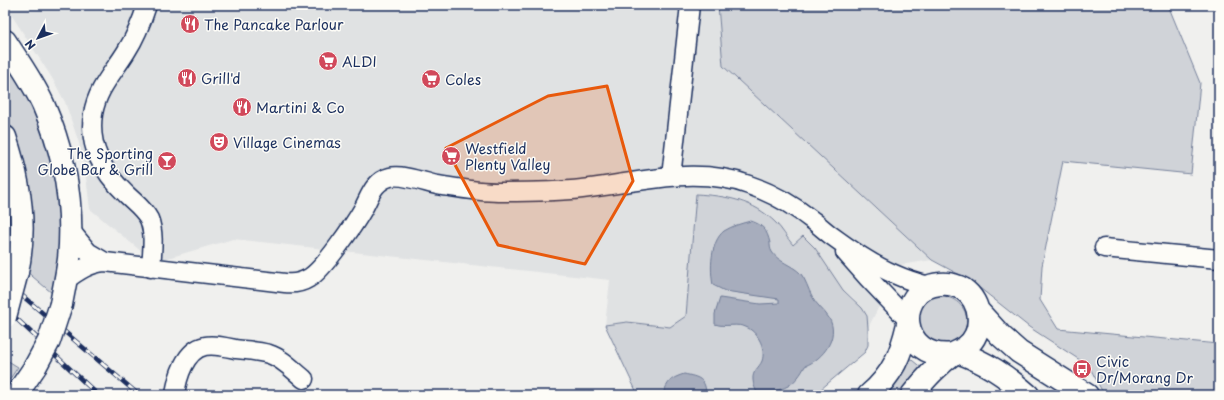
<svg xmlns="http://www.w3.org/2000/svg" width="1224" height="400" viewBox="0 0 1224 400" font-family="'Playpen Sans',sans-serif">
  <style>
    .built { fill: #e0e2e3 }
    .green { fill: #d0d3d8; stroke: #76819b }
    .water { fill: #a7adbd; stroke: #6f7b97 }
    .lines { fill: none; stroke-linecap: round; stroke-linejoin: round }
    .minor-casing { stroke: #1b2f5e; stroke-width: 21 }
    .major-casing { stroke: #1b2f5e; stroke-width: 25 }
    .minor { stroke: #fdfcf7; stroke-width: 18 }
    .major { stroke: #fdfcf7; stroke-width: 22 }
    .rail-casing { stroke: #1b2f5e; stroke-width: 4.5 }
    .rail { stroke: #fdfcf7; stroke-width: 3; stroke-dasharray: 9; stroke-linecap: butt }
    .major-bridge-casing { stroke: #1b2f5e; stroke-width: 25; stroke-linecap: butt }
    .major-bridge { stroke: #fdfcf7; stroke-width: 22 }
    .marked { fill: #e8590c; fill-opacity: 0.2; stroke: #e8590c; stroke-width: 3; stroke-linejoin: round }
    .labels { text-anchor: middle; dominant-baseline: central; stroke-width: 3; stroke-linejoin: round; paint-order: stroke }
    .poi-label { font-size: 14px; fill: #1b2f5e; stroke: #fdfcf7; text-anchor: start }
  </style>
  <rect width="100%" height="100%" fill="#f0f0ee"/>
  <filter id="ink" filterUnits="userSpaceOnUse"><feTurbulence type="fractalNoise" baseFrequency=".025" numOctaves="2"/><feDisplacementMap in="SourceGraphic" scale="8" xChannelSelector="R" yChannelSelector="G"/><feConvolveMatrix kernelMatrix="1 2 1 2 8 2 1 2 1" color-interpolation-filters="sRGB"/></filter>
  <g filter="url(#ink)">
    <!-- built -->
    <path class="built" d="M5 5H718L723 66 932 260 900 265 868 328 867 316 853 298 843 290 815 248 804 236 793 245 777 224 744 201 718 195 696 194 686 316 670 327 627 322 605 325 610 280 233 239 154 262 90 209 85 169 79 143 65 102 52 78Z"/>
    <!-- green -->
    <path class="green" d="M718 5H1168L1200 83 1191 174 1063 161 1042 266 1040 300 1058 329 1219 344V395H1109L1102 391 1089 366 1029 327 971 281 932 260 723 66Z
      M5 54 41 120 59 185 61 249 52 293 26 271 12 134 5 119Z
      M696 194C727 196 753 200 776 223 782 229 787 238 793 245L803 236 815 248 843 290 862 308 867 316 868 328V345L865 352 814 395H638L605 325 627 322 670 327 686 316Z
      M939 295C972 299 977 334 946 346L922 337C920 330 917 322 917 315 917 305 931 297 939 295Z
      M907 356 923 369 902 395H880Z
      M5 359 18 367 5 386Z"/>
    <!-- water -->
    <path class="water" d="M751 221C763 225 767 230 770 243 770 245 770 249 772 252 778 262 793 265 801 274 806 280 808 289 812 296 816 305 824 310 829 318 840 337 823 359 805 366 801 374 796 381 788 386 783 389 778 389 773 393L772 395H758C756 390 753 385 753 380 752 371 759 368 762 361 766 349 759 334 748 328 737 322 725 328 715 324V314L720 298 760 304 779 303V299L725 291 713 285C710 270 710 242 724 231 732 226 742 223 751 221Z
      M684 374C698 377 706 378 706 395H662C669 381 669 379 684 374Z"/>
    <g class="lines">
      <!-- minor casing -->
      <g class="minor-casing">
        <path id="minor" d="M147 5C142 21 135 38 126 52 113 73 97 89 93 114 88 147 103 172 126 194 134 202 144 209 149 219 155 234 152 252 151 268
          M671 177 690 5
          M70 230 88 252 105 262
          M1104 248 1219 259
          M845 252 868 278 907 319
          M66 280C78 271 90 263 105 262L285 283C294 284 301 283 309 278 323 270 354 225 363 209 370 196 374 181 390 177 402 174 424 182 437 185 457 188 478 192 498 192 526 192 555 192 582 189 637 183 695 165 749 185 772 193 793 205 812 220 819 225 825 231 832 236 851 250 873 265 894 274 905 279 917 283 929 286
          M175 395C177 378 185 350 205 346 214 344 226 347 235 349 246 350 258 351 269 354 282 358 293 370 304 379"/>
      </g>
      <!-- major casing -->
      <g class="major-casing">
        <path id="major" d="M5 41C18 61 33 82 43 104 64 152 74 206 69 259 67 274 64 289 61 304
          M5 137C20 181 27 227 17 272
          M979 312 1001 336 1019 352 1087 395
          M958 352C987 363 1005 375 1028 395
          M16 395 35 367
          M869 395C893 375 901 354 908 324
          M912 395C921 384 930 373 941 364 945 360 949 357 953 354 957 352 962 350 966 347 985 332 982 302 963 289 956 285 948 283 940 284 893 288 898 362 954 354"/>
      </g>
      <!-- minor -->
      <use href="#minor" class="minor"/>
      <!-- major -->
      <use href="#major" class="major"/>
      <!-- rail casing -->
      <g class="rail-casing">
        <path id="rail" d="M5 281 139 395
          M5 308 98 395"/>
      </g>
      <!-- rail -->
      <use href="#rail" class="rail"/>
      <!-- major-bridge casing -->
      <g class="major-bridge-casing">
        <path id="major-bridge" d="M5 317 17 272
          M35 367 49 341 61 304"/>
      </g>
      <!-- major-bridge -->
      <use href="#major-bridge" class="major-bridge"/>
    </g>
  </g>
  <!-- marked area -->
  <path class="marked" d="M607 86 633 181 585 264 498 245 446 148 548 96Z"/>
  <!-- icons -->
  <defs>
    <g id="restaurant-disc" transform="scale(1)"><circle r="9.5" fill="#d1495b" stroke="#fdfcf7"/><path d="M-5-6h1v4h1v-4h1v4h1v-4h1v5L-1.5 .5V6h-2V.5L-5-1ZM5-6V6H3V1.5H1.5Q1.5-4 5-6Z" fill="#fff"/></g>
    <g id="supermarket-disc" transform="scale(1)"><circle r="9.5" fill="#d1495b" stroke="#fdfcf7"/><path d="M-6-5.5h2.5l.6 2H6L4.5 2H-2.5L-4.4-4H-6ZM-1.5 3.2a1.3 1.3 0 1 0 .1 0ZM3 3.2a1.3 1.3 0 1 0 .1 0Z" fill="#fff"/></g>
    <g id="theatre-disc" transform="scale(1)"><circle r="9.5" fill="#d1495b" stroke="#fdfcf7"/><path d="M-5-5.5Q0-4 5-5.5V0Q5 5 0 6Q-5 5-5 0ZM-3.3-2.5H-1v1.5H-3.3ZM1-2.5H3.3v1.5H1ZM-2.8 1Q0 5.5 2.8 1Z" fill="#fff"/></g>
    <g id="bar-disc" transform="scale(1)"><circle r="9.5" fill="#d1495b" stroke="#fdfcf7"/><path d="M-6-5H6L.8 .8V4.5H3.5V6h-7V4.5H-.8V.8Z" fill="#fff"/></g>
    <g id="bus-disc" transform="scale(1)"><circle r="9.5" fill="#d1495b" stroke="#fdfcf7"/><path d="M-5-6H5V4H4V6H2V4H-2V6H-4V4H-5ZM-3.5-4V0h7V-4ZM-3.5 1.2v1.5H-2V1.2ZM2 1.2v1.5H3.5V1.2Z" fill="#fff"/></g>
  </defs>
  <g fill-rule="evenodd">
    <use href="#restaurant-disc" x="190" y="24"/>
    <use href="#supermarket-disc" x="328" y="61"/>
    <use href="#restaurant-disc" x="187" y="78"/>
    <use href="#supermarket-disc" x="431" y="79"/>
    <use href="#restaurant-disc" x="242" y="107"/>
    <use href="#theatre-disc" x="219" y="142"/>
    <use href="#supermarket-disc" x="451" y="156"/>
    <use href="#bar-disc" x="167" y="161"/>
    <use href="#bus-disc" x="1082" y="369"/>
  </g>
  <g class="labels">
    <!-- poi labels -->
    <g class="poi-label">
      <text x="204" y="24">The Pancake Parlour</text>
      <text x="342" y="61">ALDI</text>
      <text x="201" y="78">Grill'd</text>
      <text x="445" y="79">Coles</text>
      <text x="256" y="107">Martini &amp; Co</text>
      <text x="233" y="142">Village Cinemas</text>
      <text x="465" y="148">Westfield<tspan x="465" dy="16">Plenty Valley</tspan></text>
      <text x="153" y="153" text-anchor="end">The Sporting<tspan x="153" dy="16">Globe Bar &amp; Grill</tspan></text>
      <text x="1096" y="361">Civic<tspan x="1096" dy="16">Dr/Morang Dr</tspan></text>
    </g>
  </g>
  <!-- margin -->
  <rect width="1224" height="400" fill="none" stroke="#fdfcf7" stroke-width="20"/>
  <rect x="10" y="10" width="1204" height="380" fill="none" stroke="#1b2f5e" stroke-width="1.5" filter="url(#ink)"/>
  <!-- north arrow -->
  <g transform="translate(38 38) rotate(229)" stroke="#fdfcf7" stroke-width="3" paint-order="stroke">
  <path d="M0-3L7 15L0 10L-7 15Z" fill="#1b2f5e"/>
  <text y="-6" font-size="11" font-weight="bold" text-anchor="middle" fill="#1b2f5e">N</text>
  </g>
</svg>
